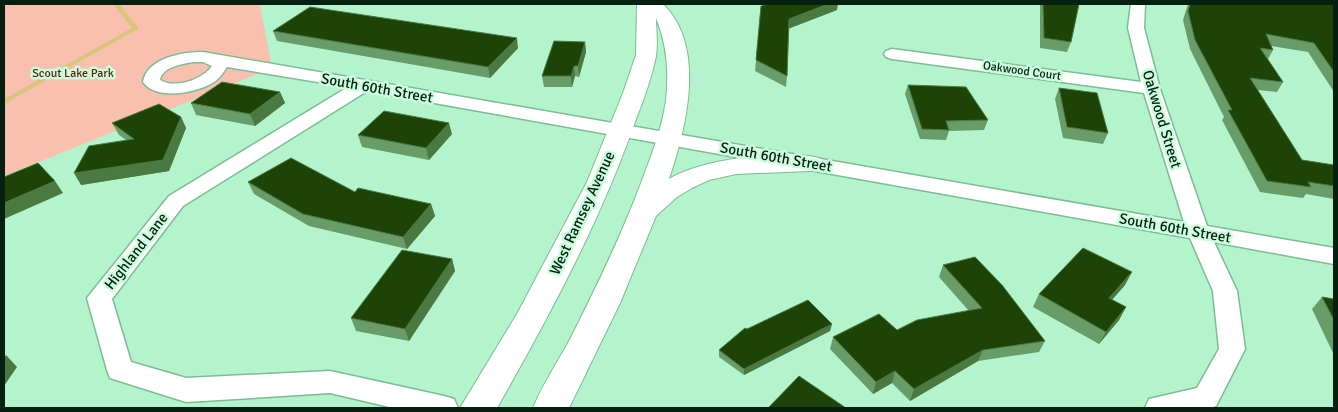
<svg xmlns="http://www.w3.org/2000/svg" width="1338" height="412" viewBox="0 0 1338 412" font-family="Signika,sans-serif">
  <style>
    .green { fill: #fac0af }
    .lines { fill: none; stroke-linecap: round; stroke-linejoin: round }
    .stream { fill: #d8c77b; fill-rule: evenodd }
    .minor-casing { stroke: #7dbc95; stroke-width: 3 }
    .tertiary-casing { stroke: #7dbc95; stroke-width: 2 }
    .minor { fill: #fff; fill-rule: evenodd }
    .tertiary { fill: #fff; fill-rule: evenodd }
    .wall { fill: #689c69 }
    .shaded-wall { fill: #4a7941 }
    .building { fill: #1d4406; stroke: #4a7941 }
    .labels { text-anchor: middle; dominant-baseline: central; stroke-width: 5; stroke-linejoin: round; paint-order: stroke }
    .far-street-label { font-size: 12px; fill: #051f11; stroke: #cbfedd }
    .far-park-label { font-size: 12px; fill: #611d08; stroke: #cbfedd }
    .street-label { font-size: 15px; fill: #051f11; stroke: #cbfedd }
  </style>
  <rect width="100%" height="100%" fill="#b3f4cc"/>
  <!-- green -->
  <path class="green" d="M4 4H260L272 68 4 176Z"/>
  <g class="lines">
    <!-- stream -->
    <path class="stream" d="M113 4H119L138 27V29L4 104V99L132 28Z"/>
    <!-- minor casing -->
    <g class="minor-casing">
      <path id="minor" d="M1131 4H1145L1144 28 1160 89 1207 226 1334 248V264L1214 242 1237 291 1245 349 1216 406 1210 408H1145L1149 399 1197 388 1219 349 1213 291 1190 238 367 91 183 206 112 299 131 362 186 378 330 371 444 396 454 399 458 408H394L330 393 186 402 110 378 107 370 87 298 169 196 348 87 227 67C223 73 220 78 214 82 197 93 156 101 143 82 147 58 182 52 203 52L1184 222 1144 93 892 59 886 57 884 54 886 51 892 49 1141 82 1128 28ZM193 62H203L212 66C202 80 175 89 160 80 162 67 182 64 193 62Z"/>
    </g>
    <!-- tertiary casing -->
    <g class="tertiary-casing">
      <path id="tertiary" d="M637 4H663C707 47 686 128 669 179 701 159 783 149 819 158L823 163 819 168 810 171 736 174 709 180 692 188 677 197 656 216 620 303 569 408H533C542 386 555 366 567 345 594 292 620 239 641 183 651 156 662 129 666 100 669 72 667 44 656 18 656 30 658 44 656 56 651 83 639 110 630 136 595 231 547 320 497 408H460L517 314 587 182 623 93 636 55Z"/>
    </g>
    <!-- minor -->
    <use href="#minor" class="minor"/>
    <!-- tertiary -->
    <use href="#tertiary" class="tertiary"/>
  </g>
  <!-- wall -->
  <path class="wall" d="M1040 4H1079L1071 42 1067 52 1040 48Z
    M1188 4H1334V92L1308 52 1271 46 1273 50 1268 59 1283 82 1277 92 1258 90 1302 160 1334 165V199L1306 194 1303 198 1260 192 1222 120 1224 117 1190 49 1183 20Z
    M761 6 837 10 789 28 787 76 786 87 755 71Z
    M273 31 518 48 490 78 277 41Z
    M585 42 586 52 579 77 575 76 572 87H544L542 76Z
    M908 85 988 120 984 130 949 131 946 140 920 139 905 94Z
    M1059 88 1108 133 1103 144 1063 138 1055 99Z
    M280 92 285 103 255 126 196 115 191 103Z
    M181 117 186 128 169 171 81 185 126 140 119 135 112 123Z
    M452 134 429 160 362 147 358 135Z
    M248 182 431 204 435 216 407 249 309 226 254 194Z
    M452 259 455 271 409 341 356 331 351 318Z
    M943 265 1045 341 1039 352 978 361 910 401 892 383 873 394 830 349 833 337 897 330 969 311 939 277Z
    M1125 285 1112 300 1126 307 1119 320 1099 344 1033 307 1039 294Z
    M1322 297 1334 299V355L1312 309Z
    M832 324 830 331 744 375 719 357V350L747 329Z"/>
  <!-- shaded-wall -->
  <path class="shaded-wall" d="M828 4H838L837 10 788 29 789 19Z
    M517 38 518 48 490 78 488 67Z
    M585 42 586 52 579 77 578 66Z
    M574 66 575 76 572 87 571 76Z
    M280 92 285 103 255 126 250 114Z
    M181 117 186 128 169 171 81 185 74 173Z
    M449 123 452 134 429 160 426 148Z
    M55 181 63 193 4 219V203Z
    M431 204 435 216 407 249 403 237Z
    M452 259 455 271 409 341 405 329Z
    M1132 272 1125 285 1102 311 1109 298Z
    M1126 307 1119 320 1099 344 1106 332Z
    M832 324 830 331 744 375V369Z
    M983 350 978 361 910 401 914 389Z
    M6 355 17 367 4 386V358Z
    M895 371 892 383 873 394 876 382Z"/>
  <!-- building -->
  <path class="building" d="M768 4H828L789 19 787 76 756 60 761 6Z
    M1043 4H1079L1071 42 1044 38Z
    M1190 4H1334V72L1314 43 1266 34 1273 50 1260 48 1283 82 1250 78 1302 160 1334 165V186L1308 182 1311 187 1267 181 1228 110H1232L1195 40 1188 11Z
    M310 7 517 38 488 67 273 31Z
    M554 41 585 42 578 66H574L571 76H542Z
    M222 82 280 92 250 114 191 103Z
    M908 85 966 87 988 120 946 121 949 130 922 129Z
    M1059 88 1097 93 1108 133 1067 127Z
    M159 104 181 117 163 160 74 173 89 146 134 139 112 123Z
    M384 111 449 123 426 148 358 135Z
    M291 158 355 192 358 188 431 204 403 237 303 214 248 182Z
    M38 163 55 181 4 203V177Z
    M1083 248 1132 272 1109 298 1126 307 1106 332 1039 294Z
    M402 250 452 259 405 329 351 318Z
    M975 257 1002 285 1045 341 983 350 914 389 895 371 876 382 833 337 879 314 897 330 917 320 982 308 943 265Z
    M1322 297 1334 299V320Z
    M808 300 832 324 744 369 719 350 745 328 747 329Z
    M799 376 846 408H771L769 407Z"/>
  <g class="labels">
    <!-- far-street labels -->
    <g class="far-street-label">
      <text transform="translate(1022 71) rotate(8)">Oakwood Court</text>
    </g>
    <!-- far-park labels -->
    <g class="far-park-label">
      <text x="73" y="73">Scout Lake Park</text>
    </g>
    <!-- street labels -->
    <g class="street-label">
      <text transform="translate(377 88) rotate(10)">South 60th Street</text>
      <text transform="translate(1162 119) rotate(73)">Oakwood Street</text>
      <text transform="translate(776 157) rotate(10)">South 60th Street</text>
      <text transform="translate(582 213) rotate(-65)">West Ramsey Avenue</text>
      <text transform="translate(1175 228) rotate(10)">South 60th Street</text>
      <text transform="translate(136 251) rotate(-52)">Highland Lane</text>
    </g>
  </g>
  <!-- border -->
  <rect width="1338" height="412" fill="none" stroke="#051f11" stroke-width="10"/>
</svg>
